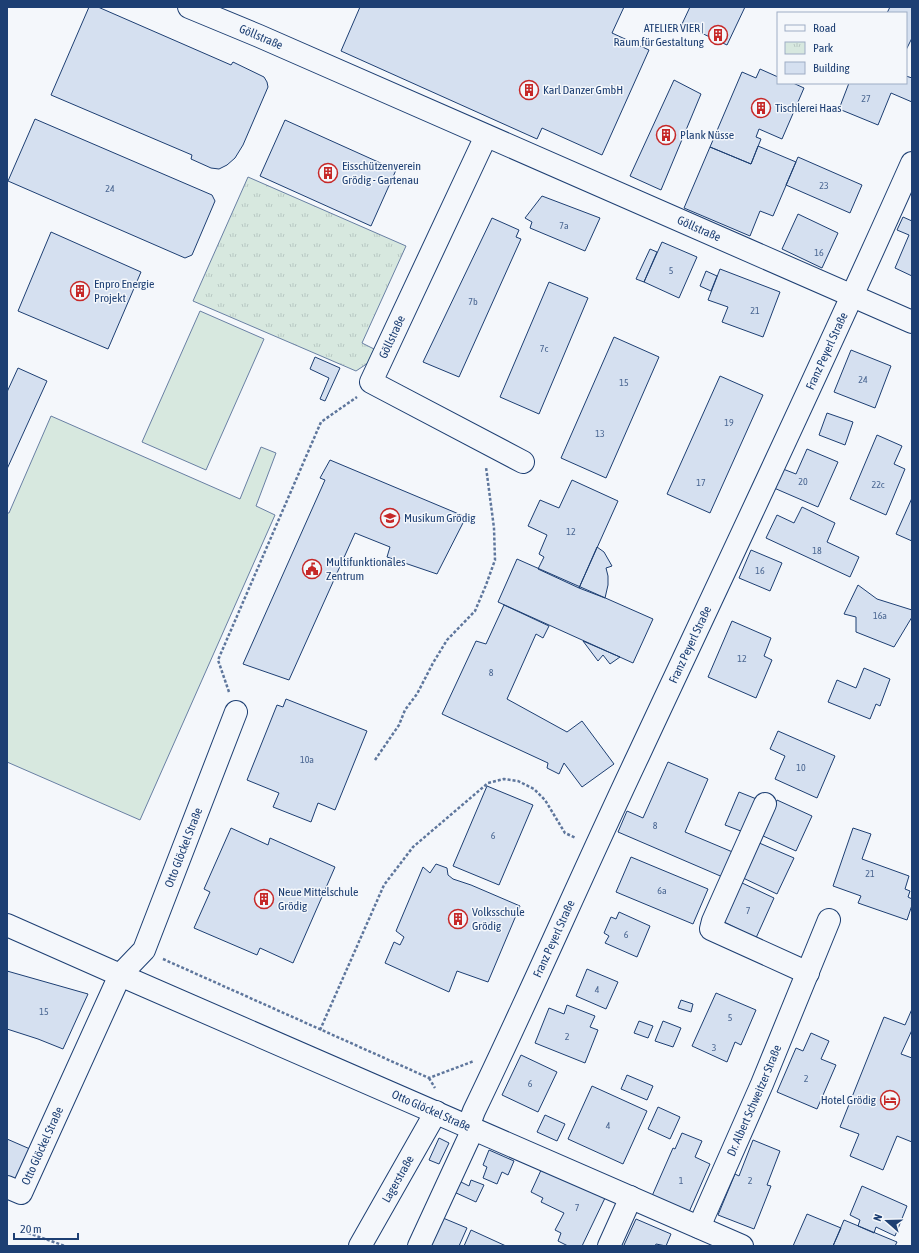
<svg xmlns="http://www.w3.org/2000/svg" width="919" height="1253" viewBox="0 0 919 1253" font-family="'Asap Condensed',sans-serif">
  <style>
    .green { fill: #d7e8df; stroke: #687fa3 }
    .park { fill: url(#park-tufts); stroke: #687fa3 }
    .building { fill: #d5e0f0; stroke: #1d3f73 }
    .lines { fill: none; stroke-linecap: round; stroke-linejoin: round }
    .minor-casing { stroke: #1d3f73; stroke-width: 24 }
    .path { stroke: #5e769c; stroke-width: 2.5; stroke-dasharray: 3 2; stroke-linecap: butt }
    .minor { stroke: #f4f7fb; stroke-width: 22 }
    .labels { text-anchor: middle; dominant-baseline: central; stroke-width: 3; stroke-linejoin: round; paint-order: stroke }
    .number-label { font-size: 10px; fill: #4b6792 }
    .poi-label { font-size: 12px; fill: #1d3f73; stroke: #f4f7fb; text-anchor: start }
    .street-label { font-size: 12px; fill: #1d3f73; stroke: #f4f7fb }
  </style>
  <defs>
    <pattern id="park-tufts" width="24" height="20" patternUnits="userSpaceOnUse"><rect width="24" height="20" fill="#d7e8df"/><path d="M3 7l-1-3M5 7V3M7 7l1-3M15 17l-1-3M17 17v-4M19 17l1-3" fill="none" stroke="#b8c8c3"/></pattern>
  </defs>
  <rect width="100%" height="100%" fill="#f4f7fb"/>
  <!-- green -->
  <path class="green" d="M200 311 264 339 206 470 142 442Z
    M51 416 240 499 261 447 276 453 256 506 275 515 140 820 7 762V513H9Z"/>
  <!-- park -->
  <path class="park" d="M248 177 406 246 362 343 378 351 374 359 356 371 193 301Z"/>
  <!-- building -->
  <path class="building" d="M89 7H98L231 65 233 62 264 77 267 82 268 87 265 94 243 145 235 158 227 165 219 169 211 168 191 159 192 155 51 95Z
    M360 7H624L612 33 649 50 602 155 542 128 537 139 341 51Z
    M690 7H745L727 45 682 24Z
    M890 7H912V38L906 50V13H887Z
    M760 69 778 77V83H793L804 88 782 139 759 129 756 137 761 139 751 164 710 147 742 72 756 78Z
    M906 76 912 78V102L891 93 878 125 839 109 849 83H906Z
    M674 80 701 94 661 190 630 176Z
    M35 119 212 195 215 201 192 255 185 258 8 181Z
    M285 120 396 170 371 226 260 176Z
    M758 146 796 162 773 216 760 211 750 236 684 208 710 147 751 164Z
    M798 157 862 185 850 213 786 185Z
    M542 196 600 218 585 251 530 228 532 222 525 218Z
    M798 214 838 233 822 268 782 249Z
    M903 217 912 221V276L895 268 909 235 897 230Z
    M492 218 519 230 516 237 521 239 459 377 423 362Z
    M51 232 141 272 108 349 18 311Z
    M662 242 697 257 679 298 644 282Z
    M650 249 657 252 644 282 636 279Z
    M720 269 780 292 763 337 722 322 728 307 708 300Z
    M706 271 717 276 711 291 700 286Z
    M549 282 588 298 539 414 500 397Z
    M614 337 659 357 606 478 561 458Z
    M851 350 891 366 875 408 834 392Z
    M315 357 340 368 325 401 320 399 329 378 310 369Z
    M18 368 47 381 7 469V392Z
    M720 376 763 395 710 513 667 494Z
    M827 413 853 422 845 445 819 435Z
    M877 435 902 446 894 464 905 469 886 515 850 499Z
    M807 449 838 462 818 507 774 488 783 469 796 474Z
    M330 460 466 517 437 574 387 557 390 547 355 533 289 680 243 664 325 480 320 478Z
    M572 480 618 501 579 588 538 569 544 557 539 554 547 535 528 526 540 500 559 508Z
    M912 498V541L896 534Z
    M802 507 835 523 827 542 859 557 850 577 766 538 777 515 794 523Z
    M597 547 604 552 612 566 606 568 608 576V585L605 598 579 588Z
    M751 550 782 563 770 591 739 578Z
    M517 559 653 619 633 663 498 602Z
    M858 585 877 599 912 610V617L894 647 856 632V617L844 614Z
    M504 605 549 626 543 638 536 634 507 699 567 732 582 721 614 764 582 787 564 763 559 774 547 768 548 763 442 714 476 641 486 644Z
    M732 621 771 638 764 656 772 660 756 698 708 677Z
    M583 641 620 657 610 664 603 655 598 661Z
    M864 668 890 679 880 706 876 704 870 719 828 702 837 680 856 688Z
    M286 699 367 731 335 810 318 803 311 822 273 807 279 793 247 780 277 705 283 707Z
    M778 731 835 756 817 798 775 779 785 756 770 749Z
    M668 762 708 779 685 832 735 853 725 878 618 832 627 811 643 818Z
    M487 786 533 805 499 885 453 866Z
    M739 792 759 800 746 833 725 825Z
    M777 800 812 816 796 851 761 835Z
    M231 828 268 845 270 838 335 867 293 963 260 948 257 955 194 928 210 892 204 889Z
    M853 828 871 834 862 859 909 876 905 889 910 891 908 897 912 899V905L907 920 858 903 861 896 833 886Z
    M757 842 794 858 777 894 741 877Z
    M631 857 708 889 693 924 616 892Z
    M436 864 447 868 448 875 453 879 471 885 520 906 488 982 457 971 449 992 385 963 394 942 400 945 404 937 396 931 423 867 430 873Z
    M740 882 774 898 756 938 722 921Z
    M619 912 650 926 637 957 605 943 609 936 604 933 611 917 616 919Z
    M587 969 618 982 606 1009 576 996Z
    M7 971 88 994 63 1049 38 1039 7 1029Z
    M716 993 756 1010 741 1045 735 1042 727 1062 692 1046Z
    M681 1000 693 1004 691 1012 678 1008Z
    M567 1005 595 1016 590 1027 598 1030 585 1063 535 1043 549 1008 564 1014Z
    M912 1009V1030L901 1054 912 1058V1142L897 1136 883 1170 850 1156 859 1134 840 1127 884 1017 905 1025Z
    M639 1021 653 1026 648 1038 634 1033Z
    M663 1021 681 1028 673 1047 655 1041Z
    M811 1033 829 1041 821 1059 836 1065 817 1109 777 1092 796 1048 803 1051Z
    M521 1055 557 1072 538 1112 502 1095Z
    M627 1075 653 1086 647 1100 621 1089Z
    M592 1086 647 1111 623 1164 568 1139Z
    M658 1107 680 1117 670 1139 648 1129Z
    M545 1115 565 1124 557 1141 537 1132Z
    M682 1133 702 1141 695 1157 710 1164 689 1212 652 1196 673 1148 675 1149Z
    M439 1138 449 1143 439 1164 429 1160Z
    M7 1139 30 1149 15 1182 7 1178Z
    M753 1140 780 1151 767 1185 771 1186 754 1229 718 1215 735 1174 739 1176Z
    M489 1150 514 1161 508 1175 502 1172 497 1184 483 1178 487 1167 483 1165Z
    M542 1168 605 1198 582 1246H568L558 1241 561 1233 555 1230 564 1213 541 1202 543 1198 531 1192Z
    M471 1180 484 1185 476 1202 454 1192 459 1181 469 1186Z
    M862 1186 907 1206 895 1236 876 1227 874 1233 858 1226 860 1220 850 1215Z
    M807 1214 841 1228 833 1246H793Z
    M443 1218 467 1228 459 1246H431Z
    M636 1219 671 1234 666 1246 656 1244 655 1246H627L624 1245Z
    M844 1220 897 1242 895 1246H833Z
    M471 1230 506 1246H464Z"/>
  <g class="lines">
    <!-- minor casing -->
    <g class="minor-casing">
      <g id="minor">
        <path id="s1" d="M189 7 259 36 912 322"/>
        <path d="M486 136 371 382 523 462"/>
        <path d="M765 804 713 921 711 929 808 973"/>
        <path id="s2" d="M7 925 120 975 742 1246"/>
        <path id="s3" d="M468 1127 474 1111C531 993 583 872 639 754 731 557 824 361 912 163"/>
        <path id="s4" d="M7 1187 21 1193 120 975 144 950 236 712"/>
        <path id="s5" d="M699 1227 762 1084 829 920"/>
        <path id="s6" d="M360 1246 436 1112"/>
        <path d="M419 1246 473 1129"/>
        <path d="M609 1246 627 1206 630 1197"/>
      </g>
    </g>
    <!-- path -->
    <path class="path" d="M229 692 218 660 321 422 357 397
      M375 760 399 725 405 710 417 694 433 663 447 640 475 611 486 585 495 560 494 528 486 467
      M163 959 429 1078 474 1061
      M320 1030 384 885 413 847 488 783 504 779 518 781 534 789 545 800 565 833 576 838
      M429 1078 435 1088
      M28 1233 65 1246"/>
    <!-- minor -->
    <use href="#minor" class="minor"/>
  </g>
  <!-- icons -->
  <defs>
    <g id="building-ring" transform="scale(1)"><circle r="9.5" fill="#f4f7fb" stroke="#c62828" stroke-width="1.5"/><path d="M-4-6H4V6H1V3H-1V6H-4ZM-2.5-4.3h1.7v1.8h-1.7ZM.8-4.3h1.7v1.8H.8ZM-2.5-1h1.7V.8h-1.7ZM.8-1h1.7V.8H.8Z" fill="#c62828"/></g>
    <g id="school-ring" transform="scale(1)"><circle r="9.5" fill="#f4f7fb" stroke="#c62828" stroke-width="1.5"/><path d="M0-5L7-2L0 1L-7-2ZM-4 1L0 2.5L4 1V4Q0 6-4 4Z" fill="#c62828"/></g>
    <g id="civic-ring" transform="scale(1)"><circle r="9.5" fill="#f4f7fb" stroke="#c62828" stroke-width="1.5"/><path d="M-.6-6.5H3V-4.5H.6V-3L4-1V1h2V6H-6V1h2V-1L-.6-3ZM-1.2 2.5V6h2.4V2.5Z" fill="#c62828"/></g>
    <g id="hotel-ring" transform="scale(1)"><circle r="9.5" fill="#f4f7fb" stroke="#c62828" stroke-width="1.5"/><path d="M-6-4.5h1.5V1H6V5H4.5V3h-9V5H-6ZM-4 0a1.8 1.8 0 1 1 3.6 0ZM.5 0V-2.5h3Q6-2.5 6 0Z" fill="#c62828"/></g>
  </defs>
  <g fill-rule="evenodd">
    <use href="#building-ring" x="718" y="35"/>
    <use href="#building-ring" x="529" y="90"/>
    <use href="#building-ring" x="761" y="108"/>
    <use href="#building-ring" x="666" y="135"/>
    <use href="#building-ring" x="328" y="173"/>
    <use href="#building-ring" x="80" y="291"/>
    <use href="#school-ring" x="390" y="518"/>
    <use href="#civic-ring" x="312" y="569"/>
    <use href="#building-ring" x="264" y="899"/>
    <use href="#building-ring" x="458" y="919"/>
    <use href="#hotel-ring" x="890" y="1100"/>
  </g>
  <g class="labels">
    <!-- number labels -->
    <g class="number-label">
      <text x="866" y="98">27</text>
      <text x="824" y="185">23</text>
      <text x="110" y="188">24</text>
      <text x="564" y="225">7a</text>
      <text x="819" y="252">16</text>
      <text x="671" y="270">5</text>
      <text x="473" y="301">7b</text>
      <text x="755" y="310">21</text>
      <text x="544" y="348">7c</text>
      <text x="863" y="379">24</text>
      <text x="624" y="382">15</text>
      <text x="729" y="422">19</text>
      <text x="600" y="433">13</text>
      <text x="803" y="481">20</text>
      <text x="701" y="482">17</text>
      <text x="878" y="484">22c</text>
      <text x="571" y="531">12</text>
      <text x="817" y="550">18</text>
      <text x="760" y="570">16</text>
      <text x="880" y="615">16a</text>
      <text x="742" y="658">12</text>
      <text x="491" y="672">8</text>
      <text x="307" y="759">10a</text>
      <text x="801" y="767">10</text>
      <text x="655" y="825">8</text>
      <text x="493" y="835">6</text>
      <text x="870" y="873">21</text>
      <text x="662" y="890">6a</text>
      <text x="748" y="910">7</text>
      <text x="626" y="934">6</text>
      <text x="597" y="989">4</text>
      <text x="44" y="1011">15</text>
      <text x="730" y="1017">5</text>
      <text x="567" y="1036">2</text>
      <text x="714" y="1047">3</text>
      <text x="806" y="1078">2</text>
      <text x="530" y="1083">6</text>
      <text x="608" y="1125">4</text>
      <text x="681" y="1180">1</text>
      <text x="750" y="1180">2</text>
      <text x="577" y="1207">7</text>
    </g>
    <!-- poi labels -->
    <g class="poi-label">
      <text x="704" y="28" text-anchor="end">ATELIER VIER |<tspan x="704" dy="14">Raum für Gestaltung</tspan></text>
      <text x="543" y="90">Karl Danzer GmbH</text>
      <text x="775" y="108">Tischlerei Haas</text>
      <text x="680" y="135">Plank Nüsse</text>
      <text x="342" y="166">Eisschützenverein<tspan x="342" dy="14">Grödig - Gartenau</tspan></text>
      <text x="94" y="284">Enpro Energie<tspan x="94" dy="14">Projekt</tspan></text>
      <text x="404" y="518">Musikum Grödig</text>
      <text x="326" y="562">Multifunktionales<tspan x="326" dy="14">Zentrum</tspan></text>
      <text x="278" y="892">Neue Mittelschule<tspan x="278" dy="14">Grödig</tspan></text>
      <text x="472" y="912">Volksschule<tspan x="472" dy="14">Grödig</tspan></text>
      <text x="876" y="1100" text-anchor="end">Hotel Grödig</text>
    </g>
    <!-- street labels -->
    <g class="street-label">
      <text stroke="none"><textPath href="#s1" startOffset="78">Göllstraße</textPath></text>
      <text stroke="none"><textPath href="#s1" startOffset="556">Göllstraße</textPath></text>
      <text transform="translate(392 337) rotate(-65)">Göllstraße</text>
      <text stroke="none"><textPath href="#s3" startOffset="855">Franz Peyerl Straße</textPath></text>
      <text stroke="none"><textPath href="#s3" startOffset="531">Franz Peyerl Straße</textPath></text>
      <text stroke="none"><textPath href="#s4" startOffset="399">Otto Glöckel Straße</textPath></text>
      <text stroke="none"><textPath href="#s3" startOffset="207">Franz Peyerl Straße</textPath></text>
      <text stroke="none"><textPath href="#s5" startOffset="138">Dr. Albert Schweitzer Straße</textPath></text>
      <text stroke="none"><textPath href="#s2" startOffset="463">Otto Glöckel Straße</textPath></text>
      <text stroke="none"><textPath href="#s4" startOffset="67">Otto Glöckel Straße</textPath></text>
      <text stroke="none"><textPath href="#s6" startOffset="77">Lagerstraße</textPath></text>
    </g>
  </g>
  <!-- border -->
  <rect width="919" height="1253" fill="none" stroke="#1d3f73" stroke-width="16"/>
  <!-- legend -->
  <rect x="777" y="12" width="130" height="72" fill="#f4f7fb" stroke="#9eadc5"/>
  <rect x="785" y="25" width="20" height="6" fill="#f4f7fb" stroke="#9eadc5"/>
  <text x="813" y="32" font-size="12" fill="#1d3f73">Road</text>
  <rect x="785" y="42" width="20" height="12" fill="url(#park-tufts)" stroke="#9eadc5"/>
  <text x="813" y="52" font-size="12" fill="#1d3f73">Park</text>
  <rect x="785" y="62" width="20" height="12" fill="#d5e0f0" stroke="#9eadc5"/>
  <text x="813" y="72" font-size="12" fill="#1d3f73">Building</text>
  <!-- north arrow -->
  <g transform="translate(887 1221) rotate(290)" stroke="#f4f7fb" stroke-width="3" paint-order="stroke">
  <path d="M0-3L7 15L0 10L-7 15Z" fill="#1d3f73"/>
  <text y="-6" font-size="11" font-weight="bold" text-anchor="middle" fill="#1d3f73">N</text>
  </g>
  <!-- scale -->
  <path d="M14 1233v6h64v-6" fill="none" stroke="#1d3f73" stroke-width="2"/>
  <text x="20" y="1233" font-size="12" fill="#1d3f73" stroke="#f4f7fb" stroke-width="3" paint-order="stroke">20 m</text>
</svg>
